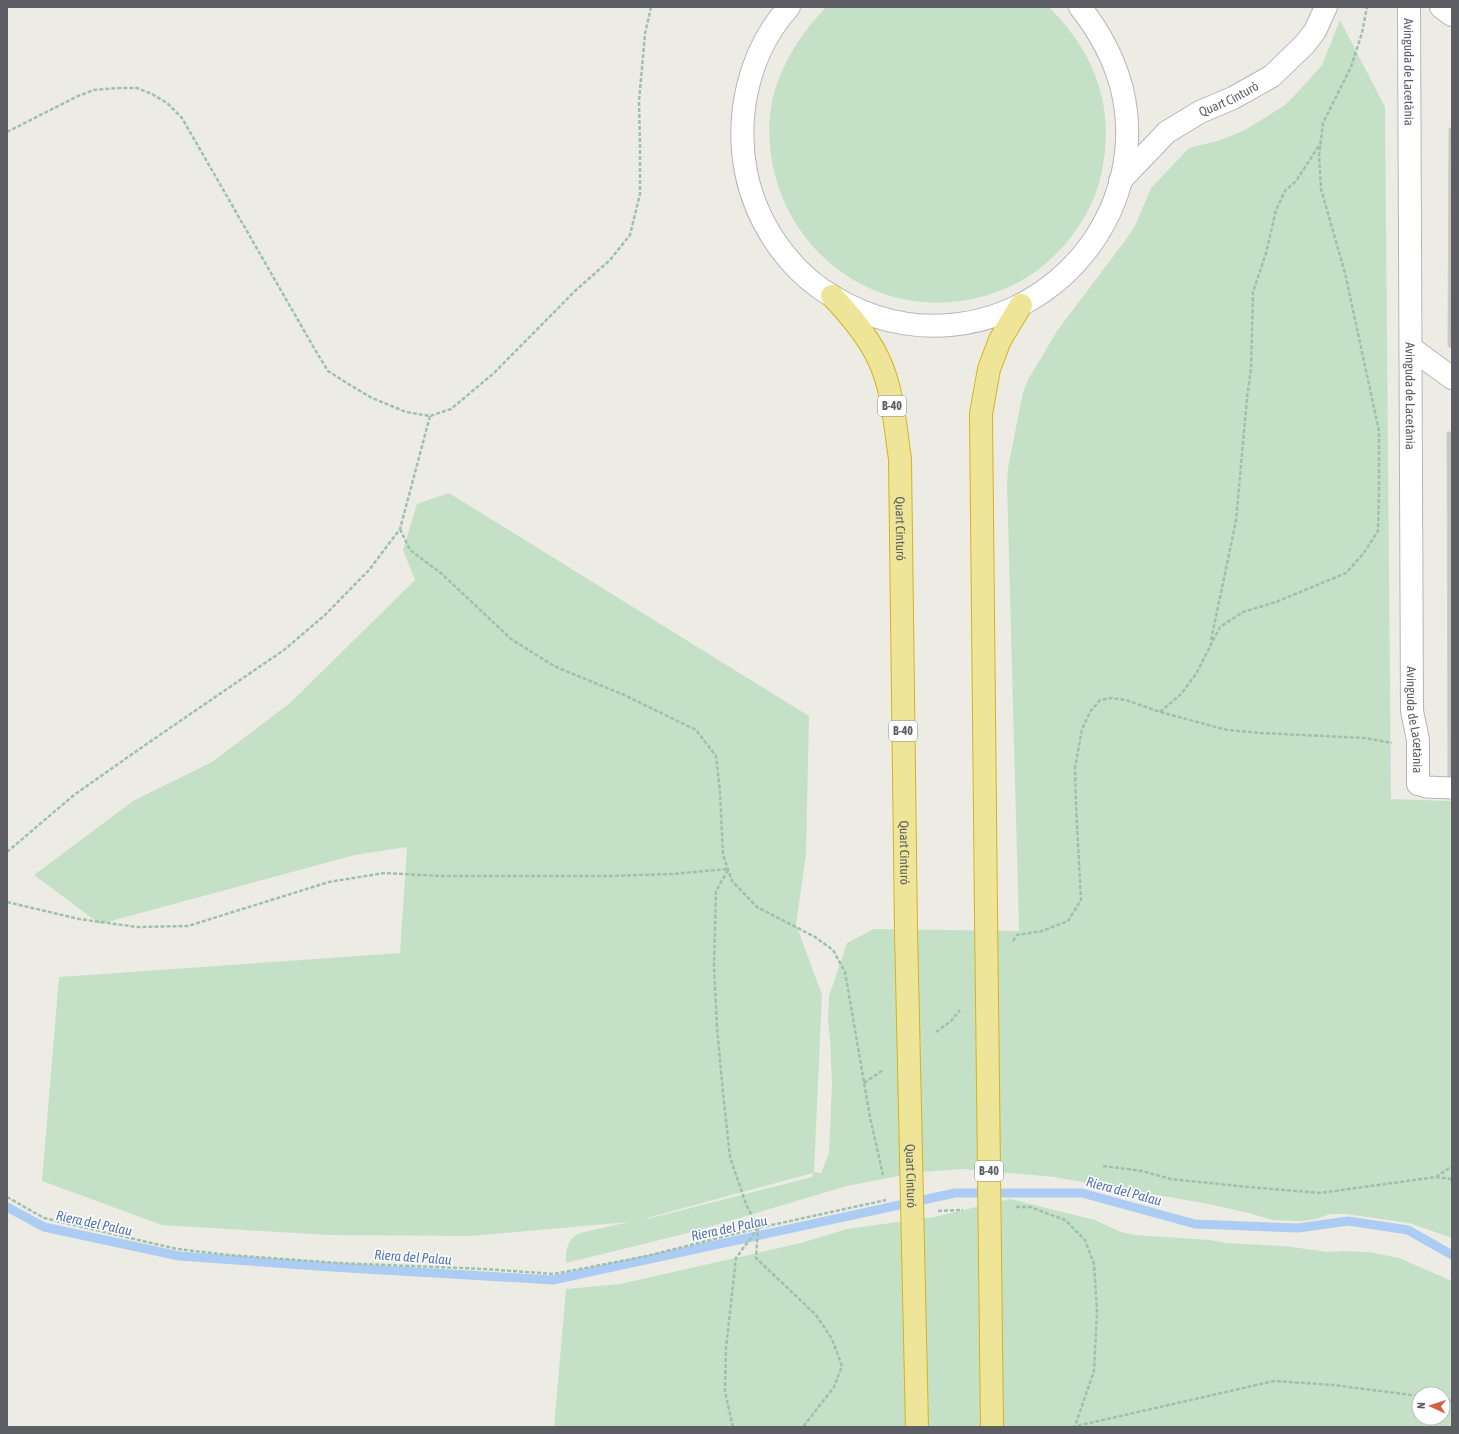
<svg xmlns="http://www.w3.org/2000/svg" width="1459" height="1434" viewBox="0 0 1459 1434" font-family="'Asap Condensed',sans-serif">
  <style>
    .green { fill: #c4e1c8; fill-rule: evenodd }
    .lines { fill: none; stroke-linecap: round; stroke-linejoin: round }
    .stream { stroke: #adccf4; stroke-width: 9 }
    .building { fill: #c8c6c1; stroke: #d1cec3 }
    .pedestrian-casing { stroke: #b4b5b9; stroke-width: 23 }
    .minor-casing { stroke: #b4b5b9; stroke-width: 24 }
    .secondary-casing { stroke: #b3b5ba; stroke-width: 24 }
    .motorway-casing { stroke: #d4b31d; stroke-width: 24 }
    .path { stroke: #9ec1ad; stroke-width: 2.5; stroke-dasharray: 4 2; stroke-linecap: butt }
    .pedestrian { stroke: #fff; stroke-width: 21 }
    .minor { stroke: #fff; stroke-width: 22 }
    .secondary { stroke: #fff; stroke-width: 22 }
    .motorway { stroke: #efe599; stroke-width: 22 }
    .motorway-bridge-casing { stroke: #d4b31d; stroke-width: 24; stroke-linecap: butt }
    .motorway-bridge { stroke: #efe599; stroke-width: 22 }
    .labels { text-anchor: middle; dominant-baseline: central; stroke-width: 3; stroke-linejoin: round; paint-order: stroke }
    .shield { fill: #fff; stroke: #8d8e92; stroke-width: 1 }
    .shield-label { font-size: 12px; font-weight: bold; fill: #5c5e63 }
    .street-label { font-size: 13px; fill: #5c5e63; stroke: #fff }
    .water-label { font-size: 14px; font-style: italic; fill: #5375b4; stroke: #fff }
  </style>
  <rect width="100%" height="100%" fill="#edece4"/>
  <!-- green -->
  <path class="green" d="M826 7H1049C1095 53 1115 106 1102 171 1094 210 1071 244 1039 269 1014 288 984 299 952 302 858 310 779 240 770 147 768 127 770 105 776 86 787 55 804 30 826 7Z
    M1340 20 1385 107 1391 799 1452 801V1238L1409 1223 1346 1214H1330L1316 1219 1300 1221 1273 1220 1245 1212 1203 1203 1054 1177 965 1169 919 1172 847 1186 692 1232 566 1263C566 1249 567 1239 580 1233L629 1222 471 1236 328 1235 162 1225 42 1181 59 977 400 953 407 847 355 855 100 924 34 875 133 801 212 762 290 703 415 580 403 550 417 504 449 493 809 716 806 855 796 924 822 995 814 1172 821 1173 829 1153 832 1084 830 1039 828 1021 829 996 847 943 874 929 1019 931 1007 483 1008 468 1023 392 1029 378 1057 331 1127 238 1135 226 1151 188 1189 148 1221 140 1245 130 1285 105 1295 95 1322 65ZM813 1173 812 1177 647 1219V1218Z
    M1010 1199 1095 1220 1121 1232 1135 1235 1210 1240 1226 1243 1284 1246 1328 1252 1342 1251 1369 1252 1399 1258 1452 1281V1427H554L566 1289 620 1284 801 1243 847 1229 934 1217ZM1419 1394H1443V1418H1419Z"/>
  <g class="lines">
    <!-- stream -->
    <path class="stream" d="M7 1207 44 1227 179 1256 331 1267 553 1280 955 1193H1082L1195 1224 1298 1228 1348 1221 1408 1230 1452 1255"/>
  </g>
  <!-- building -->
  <path class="building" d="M1449 128H1452V349L1448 346Z
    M1447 432H1452V780H1448Z"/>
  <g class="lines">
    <!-- pedestrian casing -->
    <g class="pedestrian-casing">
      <path id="pedestrian" d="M1418 784 1426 787 1452 788"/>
    </g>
    <!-- minor casing -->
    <g class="minor-casing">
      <g id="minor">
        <path id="s1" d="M1409 7 1412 711 1418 740V784"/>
        <path d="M1441 7 1452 15"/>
        <path d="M1411 348 1452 378"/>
      </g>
    </g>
    <!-- secondary casing -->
    <g class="secondary-casing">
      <g id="secondary">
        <path d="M789 7C749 51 735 115 746 172 755 218 783 262 821 289 859 315 903 329 950 325 1066 315 1149 203 1122 89 1114 58 1099 31 1080 7"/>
        <path id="s2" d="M1120 181 1167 132 1200 112 1233 98 1272 76 1305 44 1315 31 1326 7"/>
      </g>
    </g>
    <!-- motorway casing -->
    <g class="motorway-casing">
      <g id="motorway">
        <path id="s3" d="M832 296C850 315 868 336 879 360 893 390 895 426 900 459L906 930"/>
        <path d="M986 914 981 414 989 369 1000 340 1021 305"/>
      </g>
    </g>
    <!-- path -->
    <path class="path" d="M7 132 78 96 94 90 119 88H137L152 94 167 103 182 118 314 348 328 371 350 385 372 398 406 412 430 416 451 409 494 373 575 291 610 260 630 235 640 194V146L639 101 645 34 651 7
      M400 529 410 550 442 574 511 639 554 666 624 695 696 730 716 756 720 792 723 855 732 881 757 907 815 937 833 950 845 972 870 1117 883 1175
      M1211 640 1236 521 1247 398 1251 369 1253 292 1266 253 1276 210 1285 191 1296 181 1320 144
      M1160 712 1181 694 1196 674 1220 627 1243 612 1276 602 1346 573 1363 554 1378 531 1379 491V431L1345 273 1321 189 1319 156 1323 123 1351 67 1362 33 1367 7
      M7 852 74 795 148 743 284 650 325 615 369 570 400 529 430 416
      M728 870 716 891 714 966 717 1027 723 1093 730 1157 746 1204 758 1228 756 1258 816 1315 832 1339 842 1366 834 1387 803 1427
      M7 902 79 919 137 927 188 926 329 882 384 873 440 876H609L672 874 728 869
      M1013 941 1017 935 1042 931 1068 921 1081 900 1076 806 1075 768 1082 729 1090 712 1100 700 1111 698 1126 700 1160 712 1227 730 1261 733 1365 738 1392 743
      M936 1032 951 1021 960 1010
      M864 1083 883 1070
      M1103 1166 1142 1171 1171 1179 1248 1187 1320 1193 1436 1177 1452 1179
      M1436 1177 1452 1166
      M7 1197 44 1218 177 1249 229 1255 339 1263 485 1269 554 1274 647 1256 758 1228 886 1200
      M1016 1207H1030L1065 1220 1085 1240 1094 1264 1097 1311 1094 1371 1075 1426
      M938 1211 963 1210
      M1443 1399 1452 1401
      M733 1427 725 1392 726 1348 736 1258 758 1228
      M1072 1427 1274 1381 1334 1385 1419 1396"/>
    <!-- pedestrian -->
    <use href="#pedestrian" class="pedestrian"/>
    <!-- minor -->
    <use href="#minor" class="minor"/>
    <!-- secondary -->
    <use href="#secondary" class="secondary"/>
    <!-- motorway -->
    <use href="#motorway" class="motorway"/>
    <!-- motorway-bridge casing -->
    <g class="motorway-bridge-casing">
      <g id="motorway-bridge">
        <path d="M986 914 992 1427"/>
        <path id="s4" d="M906 930 917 1427"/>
      </g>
    </g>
    <!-- motorway-bridge -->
    <use href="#motorway-bridge" class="motorway-bridge"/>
  </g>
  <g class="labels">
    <!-- shield labels -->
    <g class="shield">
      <rect x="878" y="396" width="28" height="20" rx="3"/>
      <rect x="889" y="721" width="28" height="20" rx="3"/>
      <rect x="975" y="1161" width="28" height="20" rx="3"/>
    </g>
    <g class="shield-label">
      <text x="892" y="406">B-40</text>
      <text x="903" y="731">B-40</text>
      <text x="989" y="1171">B-40</text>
    </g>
    <!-- street labels -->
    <g class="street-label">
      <text stroke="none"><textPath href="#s1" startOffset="65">Avinguda de Lacetània</textPath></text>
      <text stroke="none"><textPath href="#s2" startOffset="138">Quart Cinturó</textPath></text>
      <text stroke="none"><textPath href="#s1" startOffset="389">Avinguda de Lacetània</textPath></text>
      <text stroke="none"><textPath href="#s3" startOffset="251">Quart Cinturó</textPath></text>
      <text stroke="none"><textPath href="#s1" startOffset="713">Avinguda de Lacetània</textPath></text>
      <text stroke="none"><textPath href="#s3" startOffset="575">Quart Cinturó</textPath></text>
      <text stroke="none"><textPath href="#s4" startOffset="246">Quart Cinturó</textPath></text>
    </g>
    <!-- water labels -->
    <g class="water-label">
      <text transform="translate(1124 1191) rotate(15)">Riera del Palau</text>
      <text transform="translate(94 1223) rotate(12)">Riera del Palau</text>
      <text transform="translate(729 1228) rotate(-12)">Riera del Palau</text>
      <text transform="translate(413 1257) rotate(4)">Riera del Palau</text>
    </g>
  </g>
  <!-- border -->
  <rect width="1459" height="1434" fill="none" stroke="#5c5e63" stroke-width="16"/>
  <!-- north arrow -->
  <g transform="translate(1431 1406) rotate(273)"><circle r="19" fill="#ffffff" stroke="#bebfc1"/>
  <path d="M0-3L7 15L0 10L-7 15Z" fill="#d36244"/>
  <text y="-6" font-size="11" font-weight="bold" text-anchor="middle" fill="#5c5e63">N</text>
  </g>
</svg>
